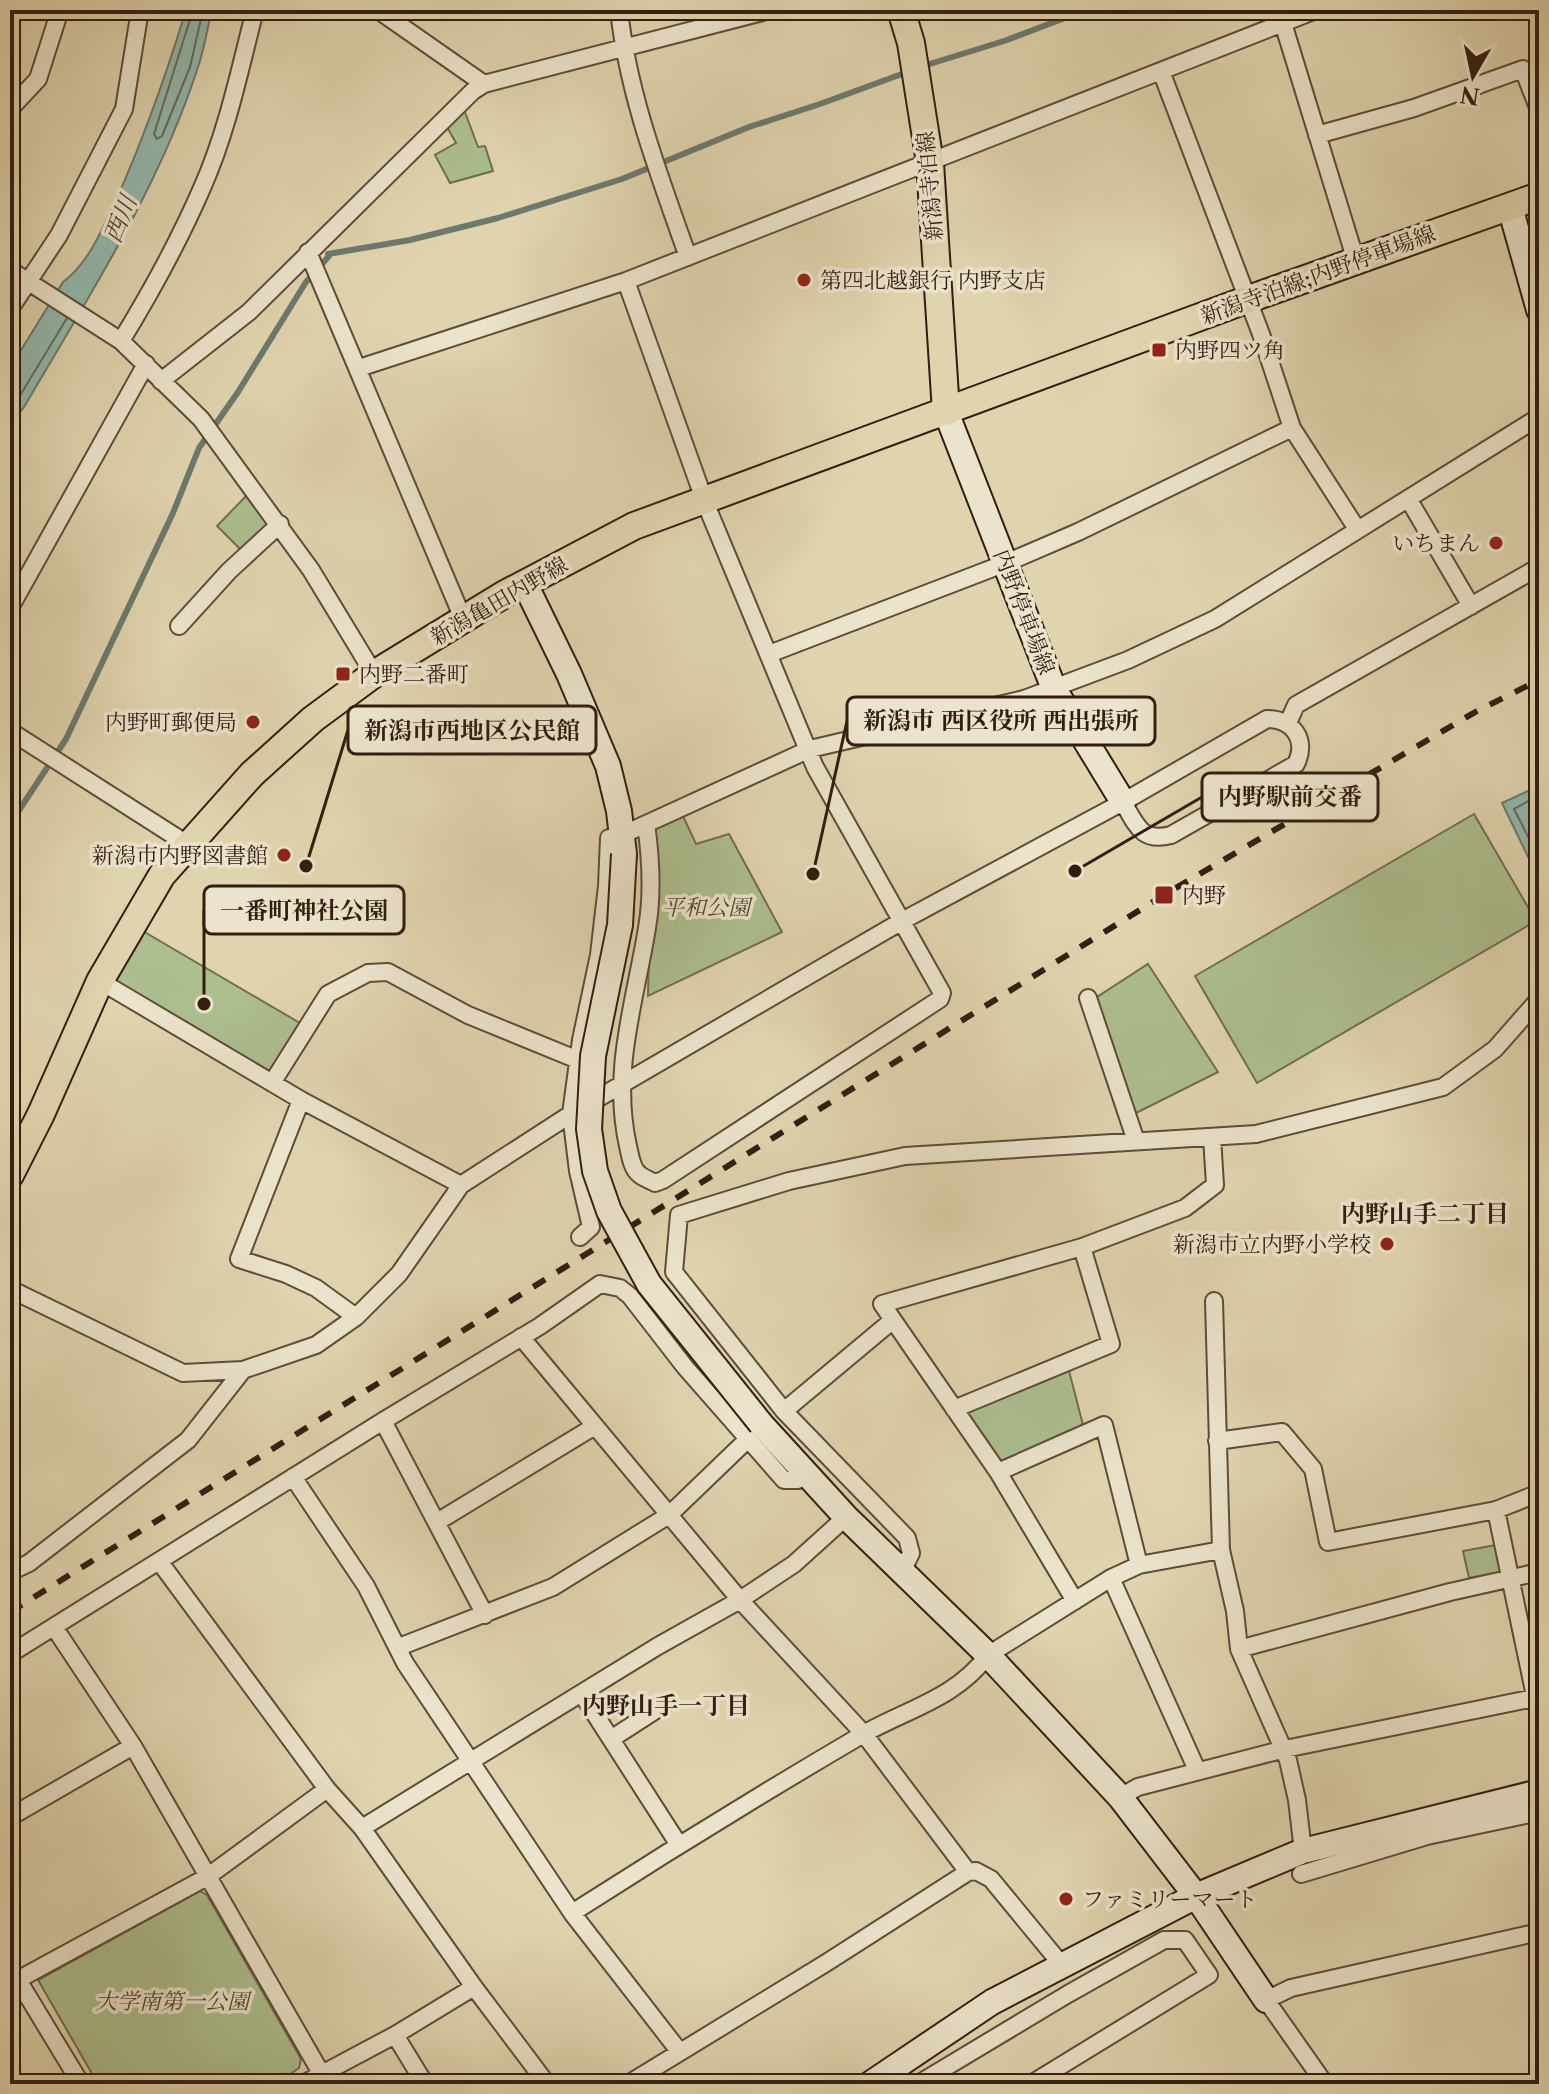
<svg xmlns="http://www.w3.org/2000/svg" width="1549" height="2094" viewBox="0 0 1549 2094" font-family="'Libre Caslon Text','Noto Serif JP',serif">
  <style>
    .green { fill: #adbe8f; stroke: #706e50; stroke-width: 2 }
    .water { fill: #94b8ad; stroke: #6d7a6e; stroke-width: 2 }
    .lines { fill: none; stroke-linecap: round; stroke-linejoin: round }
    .shore { stroke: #636b5e; stroke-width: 2 }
    .stream { stroke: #6d7a6e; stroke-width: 6 }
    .street-casing { stroke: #5e4c38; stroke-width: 20 }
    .secondary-casing { stroke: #321e10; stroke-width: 28 }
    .primary-casing { stroke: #321e10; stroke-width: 30 }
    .street { stroke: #ebe3cb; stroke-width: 16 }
    .secondary { stroke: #ebe3cb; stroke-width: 24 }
    .primary { stroke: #e0d4af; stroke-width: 26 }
    .rail { stroke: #321e10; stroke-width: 6; stroke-dasharray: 14 14; stroke-linecap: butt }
    .secondary-bridge-casing { stroke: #321e10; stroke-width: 28; stroke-linecap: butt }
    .secondary-bridge { stroke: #ebe3cb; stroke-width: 24 }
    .poi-dot { fill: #8f2418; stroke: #ebe3cb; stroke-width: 3 }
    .labels { text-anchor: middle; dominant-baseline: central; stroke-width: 7; stroke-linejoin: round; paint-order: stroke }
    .street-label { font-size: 22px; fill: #321e10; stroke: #ebe3cb }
    .poi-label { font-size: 22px; fill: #321e10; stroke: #ebe3cb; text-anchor: start }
    .park-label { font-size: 22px; font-style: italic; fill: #514630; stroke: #ebe3cb }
    .water-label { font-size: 24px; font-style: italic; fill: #4f4c3f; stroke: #ebe3cb }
    .neighbourhood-label { font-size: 24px; font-weight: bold; fill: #321e10; stroke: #ebe3cb }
    .leader { fill: none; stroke: #321e10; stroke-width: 3 }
    .callout-dot { fill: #321e10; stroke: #ebe3cb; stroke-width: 3 }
    .callout { fill: #ebe3cb; stroke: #321e10; stroke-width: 3 }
    .callout-label { font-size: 24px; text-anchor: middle; font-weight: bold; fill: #321e10 }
  </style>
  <rect width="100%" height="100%" fill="#e0d4af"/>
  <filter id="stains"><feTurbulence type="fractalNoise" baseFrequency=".0025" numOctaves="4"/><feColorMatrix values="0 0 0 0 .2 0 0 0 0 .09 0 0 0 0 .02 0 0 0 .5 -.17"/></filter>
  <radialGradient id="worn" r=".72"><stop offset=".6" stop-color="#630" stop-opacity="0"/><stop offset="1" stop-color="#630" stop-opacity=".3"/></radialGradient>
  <!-- green -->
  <path class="green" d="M462 104 478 147 485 146 493 171 450 183 435 155 456 143 444 122Z
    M248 494 269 524 243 552 217 526Z
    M682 814 696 844 729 834 782 932 648 996 652 827Z
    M1474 814 1536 921 1257 1083 1195 976Z
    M136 927 305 1026 272 1080 102 981Z
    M1148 964 1218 1072 1134 1114 1094 999Z
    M1068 1367 1083 1425 999 1463 964 1412Z
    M1496 1545 1501 1572 1469 1578 1463 1551Z
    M200 1891 207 1895 301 2059 299 2068 276 2084H98L38 1980Z"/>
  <!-- water -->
  <path class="water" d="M186 10H212C207 30 204 50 197 70 158 190 87 299 24 407L10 425V368L63 282C88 264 103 228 116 200 144 138 166 75 186 10Z
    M1539 786V864L1533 867 1502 803Z"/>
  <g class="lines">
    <!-- shore -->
    <path class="shore" d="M193 10 154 134 157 139 162 136 190 67 203 10
      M10 412 67 318
      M1539 795 1514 809 1539 858"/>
    <!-- stream -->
    <path class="stream" d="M920 67 1004 41 1086 10
      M10 824 66 739 173 513 199 448 238 392 306 282 329 256 328 254 410 240 498 218 622 179 749 127 820 104 910 71"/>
    <!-- street casing -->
    <g class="street-casing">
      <path id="street" d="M378 10 484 84
        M619 10C628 95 660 177 688 257
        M1279 10 1356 261
        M1161 71 1261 334 1292 428 1357 529
        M10 109 38 79 60 10
        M1317 135 1414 108 1523 69 1539 110
        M308 252 464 621
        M10 270 121 341 201 419 311 570 374 674
        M626 281 705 502 815 767 942 993 940 999 663 1180 655 1183C650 1180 643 1178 639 1174 632 1169 630 1155 628 1146 611 1071 635 1002 647 928 653 893 651 859 646 824
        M10 309 59 235 124 109 140 10
        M121 341C151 292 179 241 202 188 227 132 240 69 255 10
        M359 368 626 281 1316 10
        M161 381 249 312 473 91 484 84 770 10
        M1409 500 1471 606
        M10 608 146 364
        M179 626 229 571 280 524
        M769 654 1006 563 1078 532 1292 428
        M1288 723 1296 705 1539 567
        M10 731 187 844
        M100 981 301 1100 461 1185
        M1088 998 1136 1141
        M272 1083 328 994 368 973 388 972 468 1015 578 1060
        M301 1100 239 1259 286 1274 316 1288 356 1317
        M580 1237 591 1227 578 1171 571 1114 581 1040 599 955 607 886 609 838 622 835 810 749 1024 699 1128 660 1215 619 1539 417
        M10 1289 183 1373 243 1370 316 1345 356 1317 399 1274 461 1185 571 1114 902 921 1123 802 1267 719C1293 719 1308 740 1296 764L1171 835C1141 843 1136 824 1123 802
        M1214 1301 1221 1550 1235 1611 1239 1649 1288 1760 1297 1800 1303 1851
        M521 1337 740 1600 864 1734 968 1872
        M954 1409 1111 1344 1082 1247
        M784 1411 893 1320
        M383 1421 485 1615
        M1217 1441 1282 1432 1313 1469 1328 1542 1496 1510
        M998 1472 1104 1425 1139 1565
        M293 1477 366 1586 405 1663 572 1913 679 2051
        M1539 1493 1496 1510 1539 1715
        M437 1522 595 1426
        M159 1561 327 1789 362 1828 474 1987 547 2084
        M903 1570 911 1553 907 1538 784 1411 674 1272 679 1215 789 1181 905 1156 1256 1134 1443 1087 1495 1049 1539 999
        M10 1572 29 1563 188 1440 243 1370
        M1111 1578 1197 1770
        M1075 1601 998 1472 882 1304 1082 1247 1185 1208 1215 1185 1212 1137
        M54 1627 133 1746 321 2073
        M399 1647 553 1587 669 1515 748 1439
        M1239 1649 1450 1592 1539 1572
        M10 1654 383 1421 540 1326 600 1284 620 1288 630 1296 685 1367 784 1480H798L805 1475
        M582 1694 679 1845
        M611 1739 665 1704
        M1120 1797 1138 1787 1285 1749 1539 1697
        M10 1817 133 1746
        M362 1828 658 1646 740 1600 794 1564 846 1517
        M1301 1874 1427 1836 1539 1812
        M572 1913C667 1852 763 1793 860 1736 906 1709 954 1700 988 1655L1111 1578 1139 1565 1221 1550
        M18 1980 81 2084
        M10 1984 207 1877 327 1789
        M395 2035 425 2084
        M303 2084 395 2035 474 1987
        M628 2084 826 1963 968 1872 976 1871 991 1879 1061 1964
        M918 2084 1068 1994 1164 1940H1185L1209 1975 1031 2084
        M1325 2084 1266 2000 1291 1988 1539 1932"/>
    </g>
    <!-- secondary casing -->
    <g class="secondary-casing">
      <path id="secondary" d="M1510 207 1539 310
        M946 412 1054 689 1123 802
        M525 584 569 674 608 766 619 811 624 854
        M761 1424 846 1517 988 1655 1120 1797 1196 1896 1266 2000
        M870 2084 992 2002 1196 1896 1303 1851 1539 1792"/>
    </g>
    <!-- primary casing -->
    <g class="primary-casing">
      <path id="primary" d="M901 10 911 43 930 163 946 412
        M10 1175 41 1114 100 981 162 875 252 774 313 719 374 674 503 595 634 526 1246 300 1539 196"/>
    </g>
    <!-- street -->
    <use href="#street" class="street"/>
    <!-- secondary -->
    <use href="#secondary" class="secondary"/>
    <!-- primary -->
    <use href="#primary" class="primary"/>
    <!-- rail -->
    <path class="rail" d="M10 1612 1164 895 1477 711 1539 680"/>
    <!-- secondary-bridge casing -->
    <g class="secondary-bridge-casing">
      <path id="secondary-bridge" d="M624 854 620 925 593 1056 589 1129 595 1171 609 1211 649 1284 761 1424"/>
    </g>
    <!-- secondary-bridge -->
    <use href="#secondary-bridge" class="secondary-bridge"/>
  </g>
  <!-- markers -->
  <g class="poi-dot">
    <circle cx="804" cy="280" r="8"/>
    <rect x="1151" y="342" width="16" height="16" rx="4"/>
    <circle cx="1496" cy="543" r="8"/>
    <rect x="335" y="666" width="16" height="16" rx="4"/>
    <circle cx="253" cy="722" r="8"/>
    <circle cx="284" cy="855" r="8"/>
    <rect x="1154" y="885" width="20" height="20" rx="4"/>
    <circle cx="1387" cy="1244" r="8"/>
    <circle cx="1066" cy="1899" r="8"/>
  </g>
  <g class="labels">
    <!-- street labels -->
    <g class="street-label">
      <text transform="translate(930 186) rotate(-95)">新潟寺泊線</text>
      <text transform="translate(1318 275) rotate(-20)">新潟寺泊線;内野停車場線</text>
      <text transform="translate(499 601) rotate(-30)">新潟亀田内野線</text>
      <text transform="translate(1024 612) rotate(69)">内野停車場線</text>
    </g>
    <!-- poi labels -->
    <g class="poi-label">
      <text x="820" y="280">第四北越銀行 内野支店</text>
      <text x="1175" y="350">内野四ツ角</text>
      <text x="1480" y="543" text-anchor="end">いちまん</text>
      <text x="359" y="674">内野二番町</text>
      <text x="237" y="722" text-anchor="end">内野町郵便局</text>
      <text x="268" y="855" text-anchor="end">新潟市内野図書館</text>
      <text x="1182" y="895">内野</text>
      <text x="1371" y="1244" text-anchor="end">新潟市立内野小学校</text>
      <text x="1082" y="1899">ファミリーマート</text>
    </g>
    <!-- park labels -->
    <g class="park-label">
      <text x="706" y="907">平和公園</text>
      <text x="172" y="2001">大学南第一公園</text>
    </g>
    <!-- water labels -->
    <g class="water-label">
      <text transform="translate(120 219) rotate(-68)">西川</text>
    </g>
    <!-- neighbourhood labels -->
    <g class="neighbourhood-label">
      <text x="1425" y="1213">内野山手二丁目</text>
      <text x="666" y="1705">内野山手一丁目</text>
    </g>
  </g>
  <!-- callouts -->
  <path class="leader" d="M813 874L847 721M306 866L348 730M1075 871L1202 797M204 1004L204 910"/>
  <g class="callout-dot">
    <circle cx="813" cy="874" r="8"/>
    <circle cx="306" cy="866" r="8"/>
    <circle cx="1075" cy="871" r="8"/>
    <circle cx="204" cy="1004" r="8"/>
  </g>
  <g class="callout">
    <rect x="847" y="697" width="308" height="48" rx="8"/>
    <rect x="348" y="706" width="248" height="48" rx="8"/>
    <rect x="1202" y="773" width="176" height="48" rx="8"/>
    <rect x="204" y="886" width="200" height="48" rx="8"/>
  </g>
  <g class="callout-label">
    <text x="1001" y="729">新潟市 西区役所 西出張所</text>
    <text x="472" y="739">新潟市西地区公民館</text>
    <text x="1290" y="805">内野駅前交番</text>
    <text x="304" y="919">一番町神社公園</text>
  </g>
  <!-- margin -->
  <rect width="1549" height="2094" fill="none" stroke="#e0d4af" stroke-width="40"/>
  <rect x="12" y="12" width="1525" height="2070" fill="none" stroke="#321e10" stroke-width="4"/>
  <rect x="20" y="20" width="1509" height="2054" fill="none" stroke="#321e10" stroke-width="2"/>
  <!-- north arrow -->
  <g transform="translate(1473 76) rotate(189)" stroke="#ebe3cb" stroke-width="6" paint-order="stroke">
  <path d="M0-6L14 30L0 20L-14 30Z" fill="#321e10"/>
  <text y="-12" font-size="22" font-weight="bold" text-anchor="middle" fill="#321e10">N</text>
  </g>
  <rect width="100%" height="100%" filter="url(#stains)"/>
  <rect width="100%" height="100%" fill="url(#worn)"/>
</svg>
